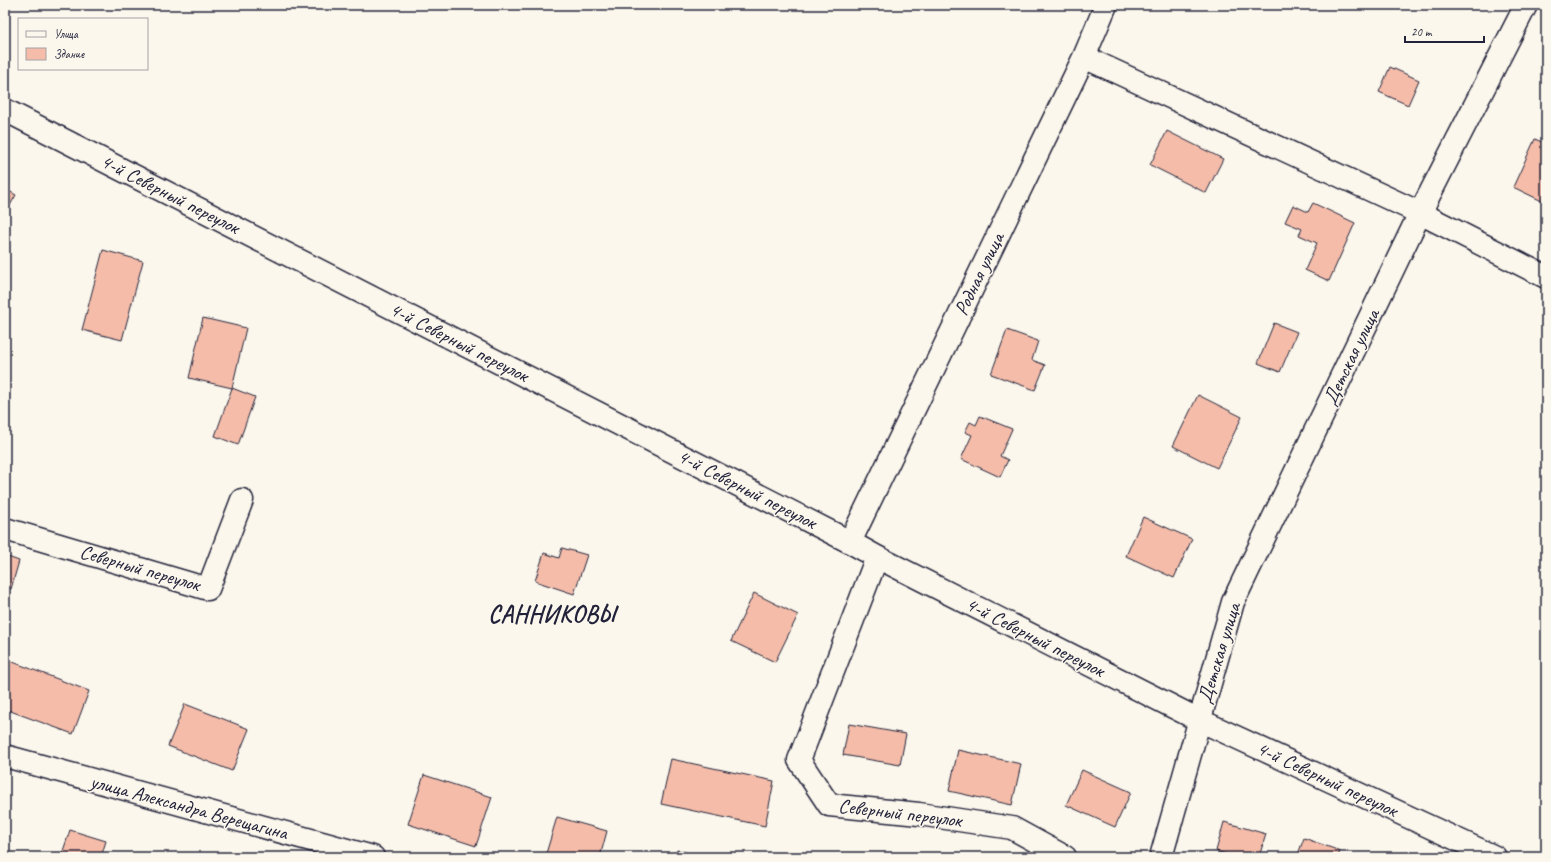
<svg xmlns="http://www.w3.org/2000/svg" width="1551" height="862" viewBox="0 0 1551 862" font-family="Caveat,sans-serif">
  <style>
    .building { fill: #f5bda9; stroke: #22223b }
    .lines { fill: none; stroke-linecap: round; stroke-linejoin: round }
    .street-casing { stroke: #22223b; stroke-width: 25 }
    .street { stroke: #fbf7ec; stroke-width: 22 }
    .labels { text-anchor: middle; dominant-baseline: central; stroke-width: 3; stroke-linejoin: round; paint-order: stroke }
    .street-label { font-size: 20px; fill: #22223b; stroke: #fbf7ec }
    .district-label { font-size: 24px; font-weight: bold; letter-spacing: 1px; fill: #22223b; stroke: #fbf7ec }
  </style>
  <rect width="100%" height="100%" fill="#fbf7ec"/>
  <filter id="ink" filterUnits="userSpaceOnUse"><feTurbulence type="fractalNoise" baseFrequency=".025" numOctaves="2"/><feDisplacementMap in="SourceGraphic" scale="8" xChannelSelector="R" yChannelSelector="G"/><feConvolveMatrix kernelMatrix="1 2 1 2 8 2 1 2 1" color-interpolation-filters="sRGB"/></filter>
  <g filter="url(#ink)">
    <!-- building -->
    <path class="building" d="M1390 67 1419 80 1408 105 1379 92Z
      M1167 131 1223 159 1206 193 1150 165Z
      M1535 139 1546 144V203L1513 187Z
      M5 189 16 195 5 214Z
      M1313 203 1355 223 1329 281 1305 270 1317 243 1299 235 1302 229 1285 222 1293 205 1308 212Z
      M103 250 143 261 122 340 82 330Z
      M203 318 246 328 232 388 189 378Z
      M1274 323 1297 332 1280 372 1258 363Z
      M1007 330 1038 341 1032 360 1045 365 1035 390 991 374Z
      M232 388 255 397 238 445 215 436Z
      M1198 395 1242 417 1217 468 1173 446Z
      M980 416 1012 429 1000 456 1008 460 1000 477 961 459 972 435 965 432 970 422 976 425Z
      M1143 517 1192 539 1174 578 1126 556Z
      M562 548 587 555 574 594 535 581 544 553 559 558Z
      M5 556 19 561 11 589 5 587Z
      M754 593 798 615 775 662 731 641Z
      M5 659 89 691 73 734 5 709Z
      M185 704 249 729 232 771 168 746Z
      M849 724 906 734 900 765 843 755Z
      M958 750 1021 764 1012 805 949 791Z
      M671 759 774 781 765 826 661 804Z
      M1082 770 1131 792 1115 827 1066 805Z
      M424 775 492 797 476 846 408 824Z
      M557 817 607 831 600 857H545Z
      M1224 822 1266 834 1259 857H1236L1216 851Z
      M70 830 106 841 101 857H61Z
      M1304 838 1340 851 1338 857H1297Z
      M677 850 706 857H675Z"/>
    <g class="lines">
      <!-- street casing -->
      <g class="street-casing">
        <path id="street" d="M1084 57 1420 213 1546 277
          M5 110 850 542 877 557 1199 720 1495 857
          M5 529 208 589 242 500
          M850 542 1084 57 1106 5
          M877 557 799 760 829 805 919 814 1012 828 1065 857
          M5 756 373 857
          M1161 857 1233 602 1420 213 1526 5"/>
      </g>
      <!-- street -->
      <use href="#street" class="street"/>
    </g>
  </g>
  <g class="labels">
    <!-- street labels -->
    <g class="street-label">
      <text transform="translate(170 194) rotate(27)">4-й Северный переулок</text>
      <text transform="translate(979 274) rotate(-64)">Родная улица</text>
      <text transform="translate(459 342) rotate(27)">4-й Северный переулок</text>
      <text transform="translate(1351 357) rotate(-64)">Детская улица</text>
      <text transform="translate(747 489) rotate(27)">4-й Северный переулок</text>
      <text transform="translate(140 568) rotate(16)">Северный переулок</text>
      <text transform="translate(1035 637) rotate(27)">4-й Северный переулок</text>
      <text transform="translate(1219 653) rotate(-73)">Детская улица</text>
      <text transform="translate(1327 779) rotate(25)">4-й Северный переулок</text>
      <text transform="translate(189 807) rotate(15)">улица Александра Верещагина</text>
      <text transform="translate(900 813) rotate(7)">Северный переулок</text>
    </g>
    <!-- district labels -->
    <g class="district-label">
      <text x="552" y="614">САННИКОВЫ</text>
    </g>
  </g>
  <!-- margin -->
  <rect width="1551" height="862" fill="none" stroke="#fbf7ec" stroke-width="20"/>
  <rect x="10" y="10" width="1531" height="842" fill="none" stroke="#22223b" stroke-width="1.5" filter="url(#ink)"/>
  <!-- legend -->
  <rect x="18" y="18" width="130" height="52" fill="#fbf7ec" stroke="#a4a2a5"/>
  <rect x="26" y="31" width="20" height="6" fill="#fbf7ec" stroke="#a4a2a5"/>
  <text x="54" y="38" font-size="12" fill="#22223b">Улица</text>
  <rect x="26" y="48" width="20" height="12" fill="#f5bda9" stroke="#a4a2a5"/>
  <text x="54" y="58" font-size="12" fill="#22223b">Здание</text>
  <!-- scale -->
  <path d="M1405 36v6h79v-6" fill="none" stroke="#22223b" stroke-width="2"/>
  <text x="1411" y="36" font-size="12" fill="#22223b" stroke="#fbf7ec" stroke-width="3" paint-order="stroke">20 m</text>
</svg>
